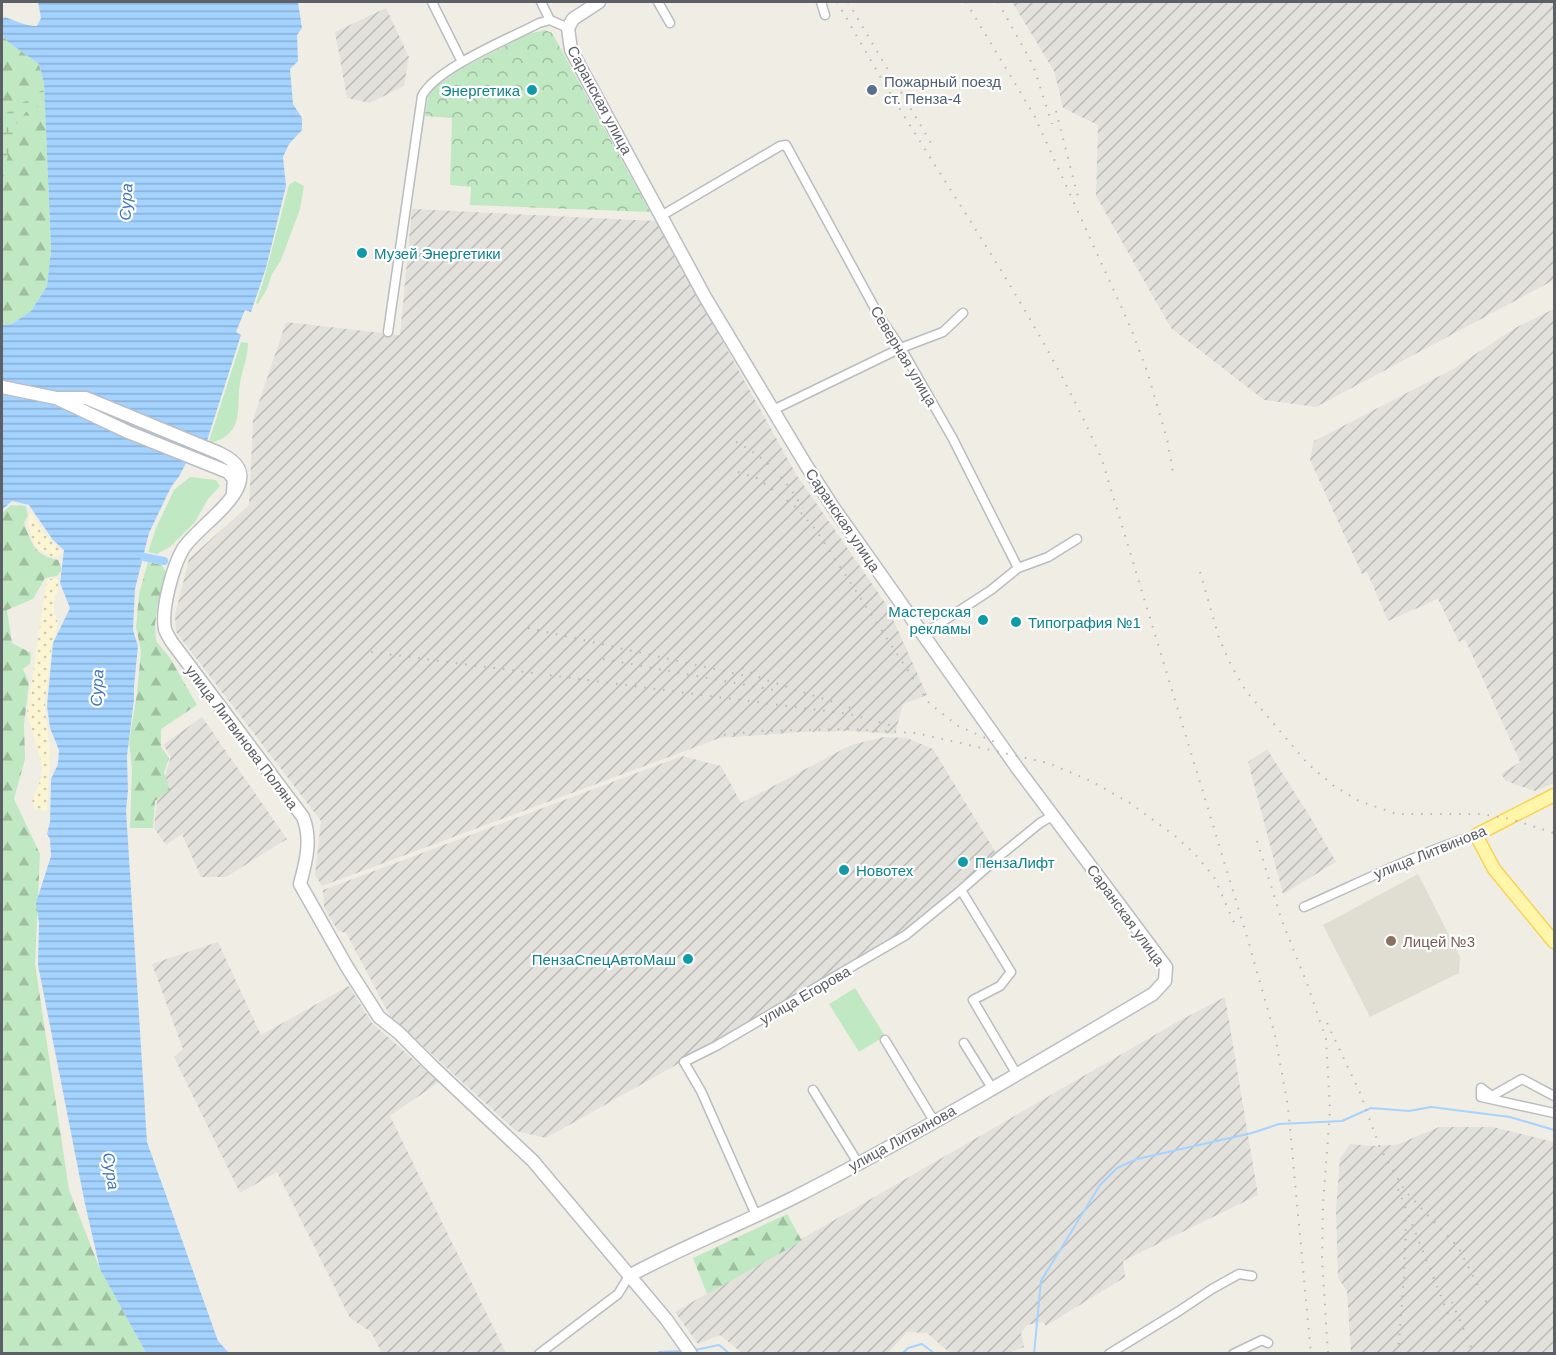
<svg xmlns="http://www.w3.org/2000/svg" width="1556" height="1355" viewBox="0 0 1556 1355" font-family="Arial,sans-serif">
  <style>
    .industrial { fill: url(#industrial-furrows) }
    .education { fill: #e0ddd3 }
    .grass { fill: #c0e8c2 }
    .forest { fill: url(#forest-firs) }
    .wetland { fill: url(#wetland-marsh) }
    .sand { fill: url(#sand-dots) }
    .park { fill: url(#park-crowns) }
    .water { fill: url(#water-rules) }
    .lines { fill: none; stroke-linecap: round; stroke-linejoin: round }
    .stream { stroke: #a5d3ff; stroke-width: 2 }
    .canal { stroke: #a5d3ff; stroke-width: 8 }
    .street-casing { stroke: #b9bcc1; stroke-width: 11 }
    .secondary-casing { stroke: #babdc3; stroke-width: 15 }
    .primary-casing { stroke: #f9d354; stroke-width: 15 }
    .street { stroke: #fff; stroke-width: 8 }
    .secondary { stroke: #fff; stroke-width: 12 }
    .primary { stroke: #fff6aa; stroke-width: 12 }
    .rail { stroke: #b6b7b7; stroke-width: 2; stroke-dasharray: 1.5 8; stroke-linecap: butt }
    .culture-dot { fill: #0f9aa8; stroke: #fff; stroke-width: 2 }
    .service-dot { fill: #5c6f8a; stroke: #fff; stroke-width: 2 }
    .education-dot { fill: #8d6e63; stroke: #fff; stroke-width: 2 }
    .labels { text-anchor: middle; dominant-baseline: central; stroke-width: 4.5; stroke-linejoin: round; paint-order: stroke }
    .service-label { font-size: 15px; fill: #4e5e75; stroke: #fff; text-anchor: start }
    .culture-label { font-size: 15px; fill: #0d838f; stroke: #fff; text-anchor: start }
    .street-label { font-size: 15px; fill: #5c6066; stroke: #fff }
    .education-label { font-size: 15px; fill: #785e54; stroke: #fff; text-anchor: start }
    .water-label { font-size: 16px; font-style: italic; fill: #3e77c1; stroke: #fff }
  </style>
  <defs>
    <pattern id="industrial-furrows" width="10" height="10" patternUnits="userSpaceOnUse" patternTransform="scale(1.5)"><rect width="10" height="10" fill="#e3e1dc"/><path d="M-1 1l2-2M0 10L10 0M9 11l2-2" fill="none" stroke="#bbbab6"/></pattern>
    <pattern id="forest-firs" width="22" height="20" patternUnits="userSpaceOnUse" patternTransform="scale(1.5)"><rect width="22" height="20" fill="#c0e8c2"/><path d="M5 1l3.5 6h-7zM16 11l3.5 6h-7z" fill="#9fbfa1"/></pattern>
    <pattern id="wetland-marsh" width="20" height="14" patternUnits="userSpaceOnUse" patternTransform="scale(1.5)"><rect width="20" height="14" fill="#c0e8c2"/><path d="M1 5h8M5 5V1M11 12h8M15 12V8" fill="none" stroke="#9fbfa1"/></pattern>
    <pattern id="sand-dots" width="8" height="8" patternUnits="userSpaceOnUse" patternTransform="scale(1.5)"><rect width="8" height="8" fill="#fcf5d3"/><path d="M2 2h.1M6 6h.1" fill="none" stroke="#cfcaaf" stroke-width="1.8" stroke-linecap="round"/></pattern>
    <pattern id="park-crowns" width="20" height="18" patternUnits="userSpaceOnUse" patternTransform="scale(1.5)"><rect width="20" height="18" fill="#c0e8c2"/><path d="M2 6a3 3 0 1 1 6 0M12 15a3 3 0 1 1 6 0" fill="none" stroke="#9fbfa1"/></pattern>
    <pattern id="water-rules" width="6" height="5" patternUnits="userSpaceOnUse" patternTransform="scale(1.5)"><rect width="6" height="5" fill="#a5d3ff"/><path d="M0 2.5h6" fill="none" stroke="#8aafd2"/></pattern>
  </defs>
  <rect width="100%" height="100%" fill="#f0eee4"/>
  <!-- industrial -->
  <path class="industrial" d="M1012 2H1554V280L1316 407 1264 400 1171 328 1096 196 1098 125 1063 108 1054 71Z
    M386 8 409 57 404 86 370 103 347 98 335 32Z
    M412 209 656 221 796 474 886 604 927 695 903 704 895 734 849 731 802 732 720 738 322 886 315 875 321 821 176 632 175 615 189 559 249 505 253 420 286 322 400 335Z
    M1554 309V783L1535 791 1506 781 1501 774 1520 762 1465 639 1459 642 1438 599 1388 621 1367 572 1362 574 1310 460 1314 441 1453 369 1515 328Z
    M202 717 287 839 226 877H201L182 834 166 845 154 828 157 801 171 756 163 745Z
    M884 737 907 738 933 749 996 853 901 935 779 1007 546 1138 516 1131 390 1016 346 933 338 931 324 907 323 890 682 756 721 766 741 803 851 745Z
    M1267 749 1312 820 1336 862 1283 894 1248 762Z
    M218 942 261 1035 349 986 372 1023 439 1082 390 1116 506 1353H382L371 1332 350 1318 277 1172 240 1193 174 1057 183 1049 152 964Z
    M1225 997 1258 1195 1123 1261 1125 1277 1046 1326 1043 1322 1027 1325 1021 1333 1024 1347 1009 1353H950L927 1333 907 1332 888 1353H742L720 1335 698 1344 675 1312 1179 1021Z
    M1439 1127H1493L1554 1142V1353H1351L1347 1291 1338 1278 1336 1209 1340 1158 1350 1144 1373 1146 1396 1145Z"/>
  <!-- education -->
  <path class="education" d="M1418 874 1460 957 1459 973 1370 1017 1323 925Z"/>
  <!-- grass -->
  <path class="grass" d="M295 181 304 186 300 209 281 260 272 274 267 289 258 304 256 303 264 279 289 185Z
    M241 342 248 343C248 358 242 370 240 384 237 398 241 419 232 430 226 438 217 441 208 444Z
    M190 477 216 480 220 486 208 499 195 522 171 546 157 554 148 552 156 528 174 490Z
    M855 988 885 1036 859 1052 829 1004Z"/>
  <!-- forest -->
  <path class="forest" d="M2 34 8 42 39 64 44 83 51 250 47 286 31 311 12 324 2 325Z
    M11 505 26 506 28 516 24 523C32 544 34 555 58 560L62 570 57 576 45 578 33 599 7 610 12 643 31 653 30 664 23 669 29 682 24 725 25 759 14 799 40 854 35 964 69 1190 100 1269 146 1353 3 1354 2 1349V513Z
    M148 562 162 565 168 576 158 603 155 624 156 641 170 658 197 705 161 729V747L169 758 164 773 170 790 155 801 153 828H130L132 769 129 742 137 693 141 651 136 627 139 594Z
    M787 1214 802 1241 707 1294 693 1258Z"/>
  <!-- wetland -->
  <path class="wetland" d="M44 89V104L26 112 14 127 2 184V116Z"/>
  <!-- sand -->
  <path class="sand" d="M30 512 48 538 62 551 58 557C35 556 25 532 30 512Z
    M47 579H58V591L53 606 58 624 52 643 45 705 50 753 47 811 35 809 32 800 41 779 42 766 27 713Z"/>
  <!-- park -->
  <path class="park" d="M545 30 552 33 563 53 650 212 470 205 471 187 450 185 452 118 425 116 428 96 438 85 466 66 528 34Z"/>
  <!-- water -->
  <path class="water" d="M38 2H298L302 28 297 35 298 61 290 69 293 104 302 118V130L289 144 283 157 286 186 266 268 251 312 245 310 236 332 241 335 205 447 196 443 180 475 171 487 149 533 135 589 133 630 138 646 134 686V699L127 756 128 791 126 810 147 1142 218 1341 229 1353H146L100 1269 85 1204 38 965 39 923 36 903 51 856 50 839 47 834 50 822 51 779 58 764 59 750 50 728 47 706 53 643 70 608 60 583 64 550 53 540 29 505 12 501 2 510V325L12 324 31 311 47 286 51 250 44 83 39 64 8 42 2 34V21L4 17C16 20 24 26 37 26L41 18Z"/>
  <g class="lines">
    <!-- stream -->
    <path class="stream" d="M695 1350 719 1345 730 1354
      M659 1352 683 1351
      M902 1354 908 1348 922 1344 935 1354
      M1034 1354 1041 1281 1100 1185 1117 1168 1137 1159 1252 1133 1279 1124 1342 1121 1371 1108 1409 1111 1431 1107 1510 1117 1554 1130"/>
    <!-- canal -->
    <path class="canal" d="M144 557 164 561"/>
    <!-- street casing -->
    <g class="street-casing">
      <path id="street" d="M432 2 462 62
        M541 2 550 20
        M658 2 670 23
        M821 2 825 15
        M661 216 780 146 786 145 879 316 901 348 953 439 1018 568
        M388 332 422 96C436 68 511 38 539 23L550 20 568 28
        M773 410 901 348 943 332 963 313
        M922 635 991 590 1018 568 1048 557 1077 539
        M961 890 1011 972 1000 986 973 1000 1016 1073
        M1304 907C1361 882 1416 854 1476 835
        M885 1040 934 1121
        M964 1043 992 1088
        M813 1090 858 1163
        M1554 1096 1522 1079 1492 1096 1481 1088V1097L1554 1113
        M756 1215 701 1091 684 1062 716 1046 906 935 961 890 1002 854 1040 823 1052 816
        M539 1354 618 1294 629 1276
        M1109 1354 1179 1311 1212 1289 1239 1274 1252 1276
        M1233 1354 1262 1340 1268 1343"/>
    </g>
    <!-- secondary casing -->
    <g class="secondary-casing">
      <path id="secondary" d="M599 2 573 19 568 28 571 50 705 297 806 465 833 507 1018 769 1166 967 1165 981 1153 994C1035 1064 915 1136 793 1198 739 1225 682 1247 629 1276
        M2 387 56 398 128 432 228 472 234 479 233 492
        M56 398H86L219 453C277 479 200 522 183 549 173 566 161 609 165 629 166 633 169 637 171 641L303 817C312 839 306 862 300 884L347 967 379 1017 399 1033 433 1067 533 1161 666 1319 691 1354"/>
    </g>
    <!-- primary casing -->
    <g class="primary-casing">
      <path id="primary" d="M1554 795 1476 835 1494 869 1554 942"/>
    </g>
    <!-- street -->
    <use href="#street" class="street"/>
    <!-- secondary -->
    <use href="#secondary" class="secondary"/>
    <!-- primary -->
    <use href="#primary" class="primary"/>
    <!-- rail -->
    <path class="rail" d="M837 2C861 43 885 86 911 127 979 236 1051 342 1102 460L1247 937 1275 1035 1288 1107 1311 1354
      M848 2 931 143
      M966 2 1034 115 1130 326 1147 371 1167 439 1174 478
      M998 2 1033 65 1052 124
      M1056 111 1079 201
      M736 442C766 457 786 480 803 508
      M738 472 757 478 797 508 816 530 929 703 958 726 997 743
      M1200 572 1219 638 1231 665 1246 691 1308 764 1334 786 1359 801 1397 814H1482L1510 819 1554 833
      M528 628 751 677
      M371 652 849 714 893 726
      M603 659 774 690
      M742 668 763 679 854 709
      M724 735 757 731 848 729 916 733 1048 763 1091 781 1130 803 1175 836 1195 854 1214 877 1236 927
      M1257 841 1282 921 1308 986 1326 1039 1330 1110 1323 1204 1322 1259 1328 1354
      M1327 1023 1360 1093 1380 1148 1405 1191 1458 1247 1488 1305
      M1398 1189 1450 1319
      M1452 1302 1474 1354
      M1398 1354 1404 1277 1406 1223 1403 1214"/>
  </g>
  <!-- markers -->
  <g class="culture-dot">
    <circle cx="532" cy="90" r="6"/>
    <circle cx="362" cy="253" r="6"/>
    <circle cx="983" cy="620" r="6"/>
    <circle cx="1016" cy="622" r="6"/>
    <circle cx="963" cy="862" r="6"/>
    <circle cx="844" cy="870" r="6"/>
    <circle cx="688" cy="959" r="6"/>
  </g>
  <circle class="service-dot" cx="872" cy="90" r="6"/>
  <circle class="education-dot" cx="1391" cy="941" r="6"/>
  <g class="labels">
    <!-- service labels -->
    <g class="service-label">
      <text x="884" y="81">Пожарный поезд<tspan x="884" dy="17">ст. Пенза-4</tspan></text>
    </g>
    <!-- culture labels -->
    <g class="culture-label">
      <text x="520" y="90" text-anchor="end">Энергетика</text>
      <text x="374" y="253">Музей Энергетики</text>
      <text x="971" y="611" text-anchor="end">Мастерская<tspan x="971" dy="17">рекламы</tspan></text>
      <text x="1028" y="622">Типография №1</text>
      <text x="975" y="862">ПензаЛифт</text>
      <text x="856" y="870">Новотех</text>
      <text x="676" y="959" text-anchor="end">ПензаСпецАвтоМаш</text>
    </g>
    <!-- street labels -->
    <g class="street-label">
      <text transform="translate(600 100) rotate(62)">Саранская улица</text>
      <text transform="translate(904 356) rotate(59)">Северная улица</text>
      <text transform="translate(843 520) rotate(56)">Саранская улица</text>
      <text transform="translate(242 737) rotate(53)">улица Литвинова Поляна</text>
      <text transform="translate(1430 852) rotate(-22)">улица Литвинова</text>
      <text transform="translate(1126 915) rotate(54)">Саранская улица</text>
      <text transform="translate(805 995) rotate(-30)">улица Егорова</text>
      <text transform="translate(902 1138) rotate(-29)">улица Литвинова</text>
    </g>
    <!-- education labels -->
    <g class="education-label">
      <text x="1403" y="941">Лицей №3</text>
    </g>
    <!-- water labels -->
    <g class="water-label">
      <text transform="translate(126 202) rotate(-87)">Сура</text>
      <text transform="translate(97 688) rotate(-87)">Сура</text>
      <text transform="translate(111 1171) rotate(81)">Сура</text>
    </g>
  </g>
  <!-- border -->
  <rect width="1556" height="1355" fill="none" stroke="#5c6066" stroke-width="6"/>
</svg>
